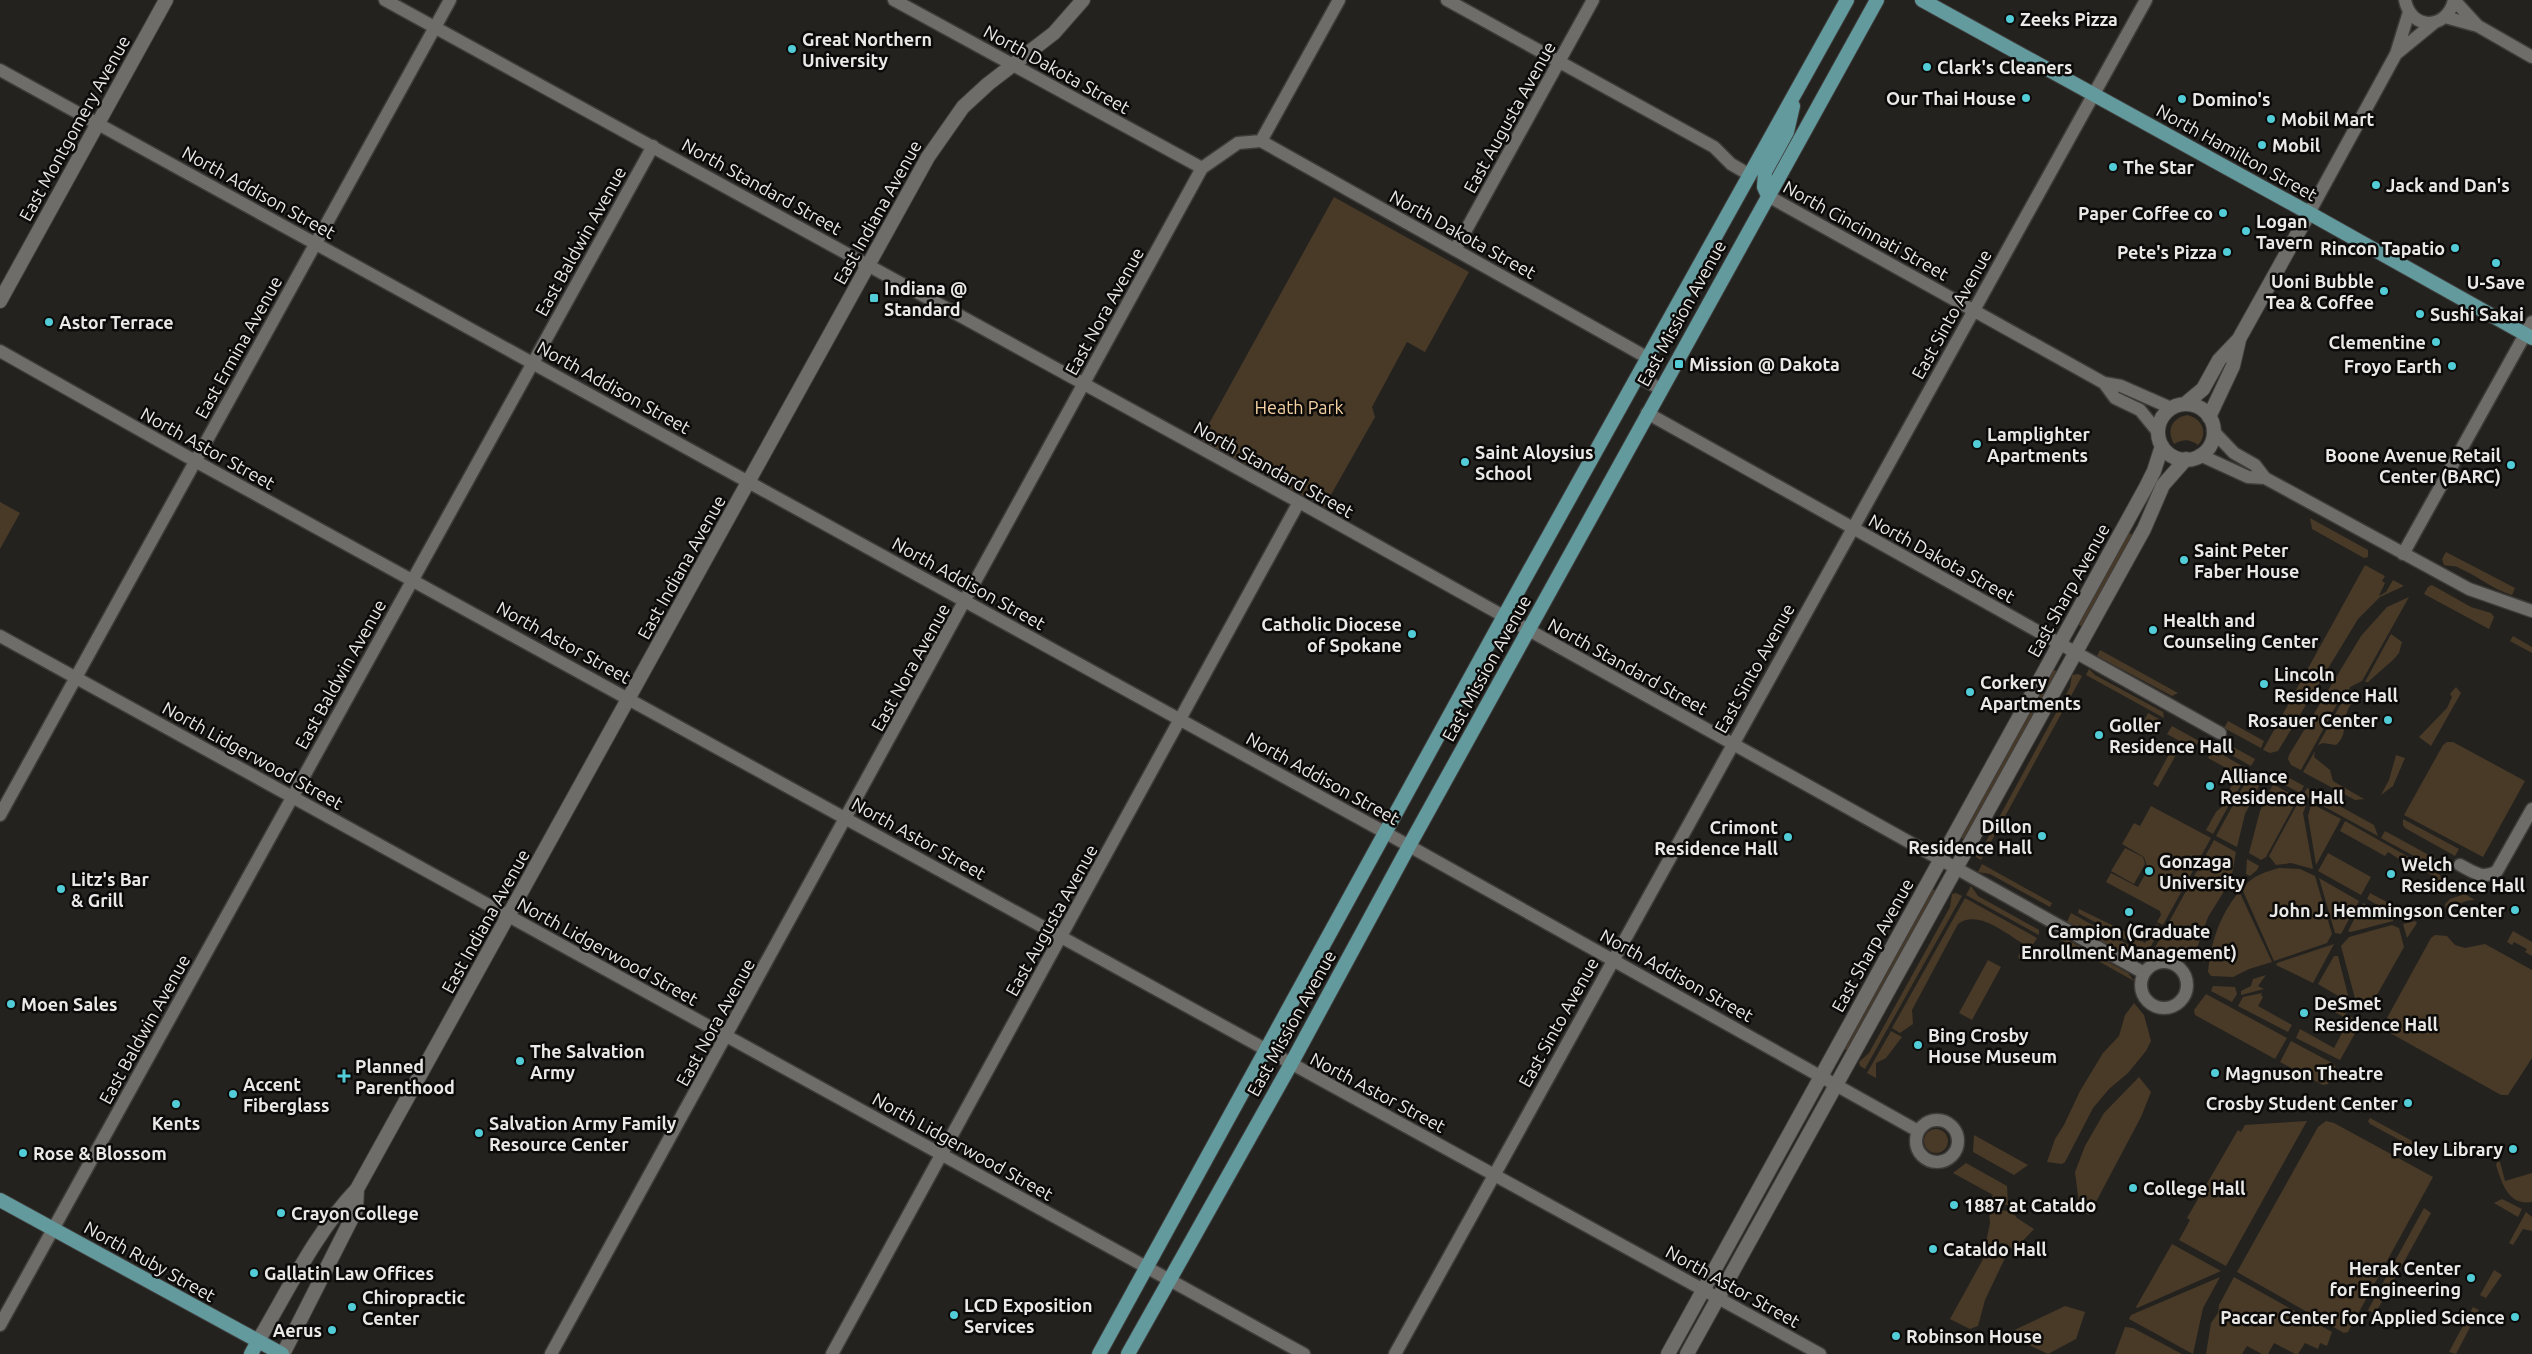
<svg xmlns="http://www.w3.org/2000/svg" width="2532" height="1354" viewBox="0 0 2532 1354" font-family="Ubuntu,sans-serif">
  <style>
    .green { fill: #483a27 }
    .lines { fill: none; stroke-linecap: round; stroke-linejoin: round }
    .minor-casing { stroke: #3e3c3a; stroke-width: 15 }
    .tertiary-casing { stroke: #3e3c3a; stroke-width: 16 }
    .secondary-casing { stroke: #3e3c3a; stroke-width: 16 }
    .primary-casing { stroke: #3e3c3a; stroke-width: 16 }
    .minor { stroke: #6f6d69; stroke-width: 12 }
    .tertiary { stroke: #6f6d69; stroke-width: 14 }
    .secondary { stroke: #6f6d69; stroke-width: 14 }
    .primary { stroke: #629a9e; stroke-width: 14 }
    .poi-dot { fill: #52ccd6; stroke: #0c0b0a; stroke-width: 2 }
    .labels { text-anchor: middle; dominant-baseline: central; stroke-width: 5; stroke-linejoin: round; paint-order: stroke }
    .poi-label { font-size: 18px; font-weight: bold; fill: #ebe9e7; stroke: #0c0b0a; text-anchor: start }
    .street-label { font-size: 18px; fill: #ebe9e7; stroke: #0c0b0a }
    .park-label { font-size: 18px; fill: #f6d3a3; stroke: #0c0b0a }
  </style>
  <rect width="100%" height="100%" fill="#24221f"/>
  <!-- green -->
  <path class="green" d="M1334 197 1469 272 1425 352 1407 342 1372 407 1375 417 1324 507 1200 440Z
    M2187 415C2202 418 2209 433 2198 445 2189 439 2184 439 2174 444 2166 430 2172 418 2187 415Z
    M0 502 20 513 0 549Z
    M2310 518 2368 550V557L2364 558 2312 529Z
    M2127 532 2135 536 2084 628 2076 623Z
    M2446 552 2515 588 2512 595C2492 589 2478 576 2459 568 2455 565 2449 567 2444 565L2442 559Z
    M2365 565 2385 576 2382 581 2385 583 2379 596 2386 592 2393 580 2404 586 2380 597 2358 619 2278 751 2270 753 2263 750Z
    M2432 585 2471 607 2491 613 2494 617 2489 629 2424 594 2428 587Z
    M2409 597 2362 681 2350 687 2347 697H2341L2301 770 2291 765 2288 759 2289 755 2361 636 2387 607Z
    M2391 634 2402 642 2399 653 2393 660 2368 682H2365Z
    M2513 636 2532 647V653L2510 641Z
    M2100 650 2178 693 2172 696 2097 656Z
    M2051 668 2059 673 1967 841 1959 837Z
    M2089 669 2095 675 2163 712 2164 718 2086 675Z
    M2078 674 2082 676 1981 860 1976 857 1974 852 1984 845 2070 687 2072 675Z
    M2456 687 2461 693 2431 746 2419 737 2447 708 2452 697 2450 694Z
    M2343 700H2355C2339 713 2351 733 2336 745L2323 743 2318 745Z
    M2148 713 2163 721 2155 735 2141 727Z
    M2228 721 2264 741 2261 748 2224 728Z
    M2172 726 2199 741 2194 749 2167 734Z
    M2447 742H2453L2525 781 2483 857 2404 815 2443 745Z
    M2175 743 2181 746 2158 787 2153 784Z
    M2216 743H2226L2255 759 2251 766 2215 746Z
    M2213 749 2249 770 2232 801 2228 799V793L2237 774 2208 758Z
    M2315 751 2314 757 2330 770 2333 781 2364 799 2355 800 2303 772Z
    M2396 755 2405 758 2393 786 2381 795 2389 780Z
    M2251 772 2263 778 2245 814 2237 847 2216 836Z
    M2286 776 2304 786 2300 793 2276 780Z
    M2273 784 2298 798 2266 857 2261 860 2249 853 2260 811Z
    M2307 788 2374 825 2378 836 2303 795Z
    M2300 799 2307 803 2303 813 2313 869 2291 863 2276 865 2269 856Z
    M2226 803 2229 805 2213 834 2206 830 2216 812Z
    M2311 805H2314L2341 819 2316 865 2308 816Z
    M2151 806 2211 838 2163 925 2157 922 2161 915 2160 911 2106 882 2111 873 2138 887 2148 869 2144 857 2122 844 2134 823 2140 826Z
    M2403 819 2459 849 2455 856 2405 828 2403 825Z
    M2345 821 2414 860 2410 866 2388 852 2385 856 2340 831Z
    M2385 831 2449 866 2445 873 2381 838Z
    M2214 840 2236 852 2231 880 2208 917 2196 951 2187 959C2176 951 2164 947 2152 953Z
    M2125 848 2143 857 2145 864 2134 884 2111 871Z
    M2328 853 2371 877 2361 895 2318 871Z
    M2247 859 2259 866 2257 870 2250 876 2246 874Z
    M2417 861 2440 875 2442 880 2438 887 2436 882 2438 878 2414 866Z
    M1982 864 2052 903 2050 907 1990 874 1978 872Z
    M2279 868 2300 869 2315 876 2332 934 2327 943 2274 961 2243 891C2247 877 2266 872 2279 868Z
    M2319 878 2359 901 2341 934 2335 933Z
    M1971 886 1978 896 2039 930V935L1966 895Z
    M1930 888 1939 892 1850 1052 1842 1048Z
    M1956 893 1962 896 1865 1069 1860 1066 1859 1062 1869 1053 1950 907 1952 894Z
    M2238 893H2240L2272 962 2249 969 2233 977 2211 976 2208 972C2211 942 2219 917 2238 893Z
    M2370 893 2413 916 2400 918 2367 899Z
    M2465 894 2475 900C2463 900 2454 906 2447 916L2445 904 2450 899Z
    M1965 898 2037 938 2022 962 2018 957 2023 948 2022 943C2005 933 1978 909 1958 924L1912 1010 1913 1024 1900 1033 1892 1028Z
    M2363 903 2393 919V921L2351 932 2348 931Z
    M2079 909 2118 928 2115 933 2078 913Z
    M2071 913 2147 955 2143 961 2133 959 2067 922Z
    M2415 921 2417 923 2407 938 2403 924Z
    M2156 924 2161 927 2148 952 2119 936 2122 930 2145 943Z
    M2392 925 2399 928 2404 947 2369 1009 2364 1011 2357 1006 2341 946 2349 937Z
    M2513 931 2532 942V956L2525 952 2527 949 2514 942 2512 945 2507 942Z
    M2059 935 2128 973 2134 981 2057 938Z
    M2435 935 2447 936 2455 945 2465 948 2485 944 2532 970V1058L2508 1095H2501L2392 1034 2386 1027 2387 1018 2431 938Z
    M2334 944 2313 983 2276 965 2277 963Z
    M2334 956H2338L2350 1003 2318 984Z
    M1988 960 2001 967 1972 1020 1959 1013Z
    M2266 975 2258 986 2264 989 2241 995V991L2251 986 2253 979Z
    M2213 986 2235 987 2237 994 2232 1002 2211 991Z
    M2262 993 2261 995 2263 997 2258 1006 2292 1025 2288 1032 2238 1006 2243 997Z
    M2206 994 2287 1038 2275 1059 2195 1015 2194 1010Z
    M2322 999 2361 1023 2340 1060 2296 1038 2300 1029 2334 1048 2349 1020 2319 1003Z
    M2134 1003 2144 1015 2151 1041 2146 1051 2128 1073 2109 1089 2093 1108 2065 1162 2062 1164 2047 1162 2055 1139 2064 1125 2080 1091 2103 1053 2119 1036 2125 1015Z
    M1891 1031 1902 1037 1886 1058 1876 1063V1078L1867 1073Z
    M2291 1041 2334 1064 2336 1069 2328 1084 2323 1085 2280 1062Z
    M2139 1077 2151 1092 2141 1117 2089 1215 2080 1211 2075 1172 2085 1146 2104 1113Z
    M2370 1118 2427 1149 2428 1147 2433 1149 2425 1153 2420 1151 2370 1124 2368 1121Z
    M2307 1121 2226 1266 2179 1240 2190 1220 2187 1218 2238 1130 2241 1132 2245 1125Z
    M2326 1121 2334 1123 2433 1177 2348 1332 2344 1333 2237 1272 2318 1127Z
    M1924 1141a12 12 0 1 1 24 0a12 12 0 1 1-24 0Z
    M1974 1135 2028 1165 2014 1175 1973 1152Z
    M2497 1162H2500L2505 1181 2532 1173V1202C2508 1206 2502 1183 2496 1165Z
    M1966 1163 2007 1186 2008 1205 1988 1203 1993 1195 1953 1173Z
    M2502 1199 2522 1209 2518 1217 2494 1203Z
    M2424 1208 2431 1213 2375 1314 2368 1310Z
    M1989 1210 2012 1211 2017 1218 2034 1229 2014 1250 2002 1243 1991 1246 1986 1242 1990 1223Z
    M2526 1212 2532 1217V1231L2523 1229 2513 1245 2509 1243Z
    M2172 1244 2221 1271 2137 1308 2136 1307Z
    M1987 1252 2005 1258 1985 1300 1978 1326 1970 1329 1950 1319Z
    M2494 1270 2502 1275 2486 1298 2480 1295Z
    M2220 1277 2203 1308 2193 1354 2129 1319 2131 1315Z
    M2234 1277 2332 1332 2327 1346 2320 1343 2318 1349 2305 1343 2298 1354H2295L2274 1343 2268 1354H2262L2247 1346 2242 1354H2206L2211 1323 2218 1313 2219 1305Z
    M2065 1306 2085 1312 2076 1339 2048 1354 2006 1334Z
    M2473 1307 2479 1310 2456 1354 2449 1352Z
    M2125 1327 2133 1328 2182 1354H2115Z"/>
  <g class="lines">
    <!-- minor casing -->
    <g class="minor-casing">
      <path id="minor" d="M385 0 1299 502 2144 973
        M894 0 1202 168
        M1447 0 1714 147 1731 164 1750 175
        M2405 0C2411 31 2447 30 2454 0
        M2454 0 2478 26
        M2445 17 2478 26 2532 57
        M2396 54 2435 22
        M0 70 1386 833 1918 1131
        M1261 141 1648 358
        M1768 196 2104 383 2121 386 2171 408
        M2309 213 2396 54 2409 12
        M1455 250 1593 0
        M0 351 195 461 1820 1354
        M1638 377 1661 389
        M2104 383 2115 398 2140 410 2158 432
        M1647 413 2220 733
        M2213 431 2234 453 2255 465 2265 478 2469 589 2532 611
        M2200 455 2248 477 2265 478
        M2403 554 2532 322
        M0 636 1304 1354
        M0 815 450 0
        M2460 865C2473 872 2483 880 2497 871L2532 809
        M2141 985a23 23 0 1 1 46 0a23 23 0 1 1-46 0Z
        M1916 1141a21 21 0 1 1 42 0a21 21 0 1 1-42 0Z
        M0 1325 653 146
        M551 1354 1202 168 1238 143 1261 141 1339 0
        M832 1354 1299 502
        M1395 1354 2146 0"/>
    </g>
    <!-- tertiary casing -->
    <g class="tertiary-casing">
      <path id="tertiary" d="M0 301 166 0
        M2185 404 2203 389 2219 360 2239 339 2309 213
        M2158 432a28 28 0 1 1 56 0a28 28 0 1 1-56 0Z
        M2209 417 2233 366 2239 340
        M1668 1354 2146 487 2154 471 2162 446
        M1687 1354 2144 529 2163 485 2186 459"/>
    </g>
    <!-- secondary casing -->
    <g class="secondary-casing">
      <path id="secondary" d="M258 1341C289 1289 315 1233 357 1189L928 157 963 107 988 84 1054 33 1083 0
        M283 1354 356 1210 357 1189"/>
    </g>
    <!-- primary casing -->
    <g class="primary-casing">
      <path id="primary" d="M1922 0 2309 213 2532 338
        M1768 196 1764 187 1765 172 1787 132 1793 106
        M0 1200 282 1354
        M251 1354 258 1341
        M1099 1354 1504 616 1847 0
        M1128 1354 1291 1064 1409 846 1877 0"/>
    </g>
    <!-- minor -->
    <use href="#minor" class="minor"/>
    <!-- tertiary -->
    <use href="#tertiary" class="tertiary"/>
    <!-- secondary -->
    <use href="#secondary" class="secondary"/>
    <!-- primary -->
    <use href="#primary" class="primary"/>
  </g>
  <!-- markers -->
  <g class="poi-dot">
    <circle cx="2010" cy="19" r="5"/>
    <circle cx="792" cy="49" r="5"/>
    <circle cx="1927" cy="67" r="5"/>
    <circle cx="2026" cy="98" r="5"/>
    <circle cx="2182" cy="99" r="5"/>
    <circle cx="2271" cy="119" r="5"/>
    <circle cx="2262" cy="145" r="5"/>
    <circle cx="2113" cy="167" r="5"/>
    <circle cx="2376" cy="185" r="5"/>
    <circle cx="2223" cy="213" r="5"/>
    <circle cx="2246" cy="231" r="5"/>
    <circle cx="2455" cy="248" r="5"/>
    <circle cx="2227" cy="252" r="5"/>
    <circle cx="2496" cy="263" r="5"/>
    <circle cx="2384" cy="291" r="5"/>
    <rect x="869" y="293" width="10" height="10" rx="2.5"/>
    <circle cx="2420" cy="314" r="5"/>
    <circle cx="49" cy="322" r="5"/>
    <circle cx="2436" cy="342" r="5"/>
    <rect x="1674" y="359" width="10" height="10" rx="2.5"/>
    <circle cx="2452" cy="366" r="5"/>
    <circle cx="1977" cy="444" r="5"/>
    <circle cx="1465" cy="462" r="5"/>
    <circle cx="2511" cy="465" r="5"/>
    <circle cx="2184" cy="560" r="5"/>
    <circle cx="2153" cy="630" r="5"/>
    <circle cx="1412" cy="634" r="5"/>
    <circle cx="2264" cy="684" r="5"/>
    <circle cx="1970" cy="692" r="5"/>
    <circle cx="2388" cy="720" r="5"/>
    <circle cx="2099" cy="735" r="5"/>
    <circle cx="2210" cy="786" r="5"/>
    <circle cx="2042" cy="836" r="5"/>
    <circle cx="1788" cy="837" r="5"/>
    <circle cx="2149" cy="871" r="5"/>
    <circle cx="2391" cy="874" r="5"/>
    <circle cx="61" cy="889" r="5"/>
    <circle cx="2515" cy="910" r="5"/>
    <circle cx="2129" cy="912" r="5"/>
    <circle cx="11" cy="1004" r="5"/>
    <circle cx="2304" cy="1013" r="5"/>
    <circle cx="1918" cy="1045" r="5"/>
    <circle cx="520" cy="1061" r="5"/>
    <circle cx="2215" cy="1073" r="5"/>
    <path d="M341.5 1068.5h5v5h5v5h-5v5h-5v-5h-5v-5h5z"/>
    <circle cx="233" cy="1094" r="5"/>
    <circle cx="2408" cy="1103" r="5"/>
    <circle cx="176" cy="1104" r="5"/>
    <circle cx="479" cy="1133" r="5"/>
    <circle cx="2513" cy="1149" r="5"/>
    <circle cx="23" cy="1153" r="5"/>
    <circle cx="2133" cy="1188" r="5"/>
    <circle cx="1954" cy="1205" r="5"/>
    <circle cx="281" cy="1213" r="5"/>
    <circle cx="1933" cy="1249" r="5"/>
    <circle cx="254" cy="1273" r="5"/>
    <circle cx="2471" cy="1278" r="5"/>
    <circle cx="352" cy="1307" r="5"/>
    <circle cx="954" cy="1315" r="5"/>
    <circle cx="2515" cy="1317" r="5"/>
    <circle cx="332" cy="1330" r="5"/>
    <circle cx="1896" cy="1336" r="5"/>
  </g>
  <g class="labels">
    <!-- poi labels -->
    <g class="poi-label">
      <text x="2020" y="19">Zeeks Pizza</text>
      <text x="802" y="39">Great Northern<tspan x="802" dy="21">University</tspan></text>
      <text x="1937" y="67">Clark's Cleaners</text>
      <text x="2016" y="98" text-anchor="end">Our Thai House</text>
      <text x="2192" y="99">Domino's</text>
      <text x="2281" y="119">Mobil Mart</text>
      <text x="2272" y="145">Mobil</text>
      <text x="2123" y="167">The Star</text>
      <text x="2386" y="185">Jack and Dan's</text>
      <text x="2213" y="213" text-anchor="end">Paper Coffee co</text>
      <text x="2256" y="221">Logan<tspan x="2256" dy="21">Tavern</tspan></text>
      <text x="2445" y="248" text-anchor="end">Rincon Tapatio</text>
      <text x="2217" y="252" text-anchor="end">Pete's Pizza</text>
      <text x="2374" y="281" text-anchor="end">Uoni Bubble<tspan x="2374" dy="21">Tea &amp; Coffee</tspan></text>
      <text x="2496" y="282" text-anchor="middle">U-Save</text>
      <text x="884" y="288">Indiana @<tspan x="884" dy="21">Standard</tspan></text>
      <text x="2430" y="314">Sushi Sakai</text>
      <text x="59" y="322">Astor Terrace</text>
      <text x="2426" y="342" text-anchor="end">Clementine</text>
      <text x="1689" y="364">Mission @ Dakota</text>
      <text x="2442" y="366" text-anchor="end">Froyo Earth</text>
      <text x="1987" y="434">Lamplighter<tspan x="1987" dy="21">Apartments</tspan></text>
      <text x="1475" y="452">Saint Aloysius<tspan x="1475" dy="21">School</tspan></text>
      <text x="2501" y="455" text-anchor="end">Boone Avenue Retail<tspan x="2501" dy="21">Center (BARC)</tspan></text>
      <text x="2194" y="550">Saint Peter<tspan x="2194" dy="21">Faber House</tspan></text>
      <text x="2163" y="620">Health and<tspan x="2163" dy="21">Counseling Center</tspan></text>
      <text x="1402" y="624" text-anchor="end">Catholic Diocese<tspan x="1402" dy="21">of Spokane</tspan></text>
      <text x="2274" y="674">Lincoln<tspan x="2274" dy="21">Residence Hall</tspan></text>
      <text x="1980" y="682">Corkery<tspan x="1980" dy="21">Apartments</tspan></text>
      <text x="2378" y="720" text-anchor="end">Rosauer Center</text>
      <text x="2109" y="725">Goller<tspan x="2109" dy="21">Residence Hall</tspan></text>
      <text x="2220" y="776">Alliance<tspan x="2220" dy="21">Residence Hall</tspan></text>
      <text x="2032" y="826" text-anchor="end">Dillon<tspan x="2032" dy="21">Residence Hall</tspan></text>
      <text x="1778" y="827" text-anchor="end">Crimont<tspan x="1778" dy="21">Residence Hall</tspan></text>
      <text x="2159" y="861">Gonzaga<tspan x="2159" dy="21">University</tspan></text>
      <text x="2401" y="864">Welch<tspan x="2401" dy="21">Residence Hall</tspan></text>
      <text x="71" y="879">Litz's Bar<tspan x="71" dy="21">&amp; Grill</tspan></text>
      <text x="2505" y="910" text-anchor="end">John J. Hemmingson Center</text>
      <text x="2129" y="931" text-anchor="middle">Campion (Graduate<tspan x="2129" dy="21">Enrollment Management)</tspan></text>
      <text x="2314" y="1003">DeSmet<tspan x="2314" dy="21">Residence Hall</tspan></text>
      <text x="21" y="1004">Moen Sales</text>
      <text x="1928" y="1035">Bing Crosby<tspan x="1928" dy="21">House Museum</tspan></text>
      <text x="530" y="1051">The Salvation<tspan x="530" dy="21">Army</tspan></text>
      <text x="355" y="1066">Planned<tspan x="355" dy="21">Parenthood</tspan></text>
      <text x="2225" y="1073">Magnuson Theatre</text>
      <text x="243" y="1084">Accent<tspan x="243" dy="21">Fiberglass</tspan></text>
      <text x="2398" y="1103" text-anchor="end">Crosby Student Center</text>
      <text x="176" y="1123" text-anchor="middle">Kents</text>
      <text x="489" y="1123">Salvation Army Family<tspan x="489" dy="21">Resource Center</tspan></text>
      <text x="2503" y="1149" text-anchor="end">Foley Library</text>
      <text x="33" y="1153">Rose &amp; Blossom</text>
      <text x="2143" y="1188">College Hall</text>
      <text x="1964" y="1205">1887 at Cataldo</text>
      <text x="291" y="1213">Crayon College</text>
      <text x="1943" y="1249">Cataldo Hall</text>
      <text x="2461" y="1268" text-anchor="end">Herak Center<tspan x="2461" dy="21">for Engineering</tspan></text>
      <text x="264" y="1273">Gallatin Law Offices</text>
      <text x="362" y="1297">Chiropractic<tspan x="362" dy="21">Center</tspan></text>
      <text x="964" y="1305">LCD Exposition<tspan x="964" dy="21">Services</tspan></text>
      <text x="2505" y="1317" text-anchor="end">Paccar Center for Applied Science</text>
      <text x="322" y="1330" text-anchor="end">Aerus</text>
      <text x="1906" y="1336">Robinson House</text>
    </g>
    <!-- street labels -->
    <g class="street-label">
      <text transform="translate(1057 69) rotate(29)">North Dakota Street</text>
      <text transform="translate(1509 117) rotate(-61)">East Augusta Avenue</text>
      <text transform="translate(74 128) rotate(-61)">East Montgomery Avenue</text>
      <text transform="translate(2237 152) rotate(29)">North Hamilton Street</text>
      <text transform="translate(762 186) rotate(29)">North Standard Street</text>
      <text transform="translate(259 192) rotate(29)">North Addison Street</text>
      <text transform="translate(877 212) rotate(-61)">East Indiana Avenue</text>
      <text transform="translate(1866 230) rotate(29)">North Cincinnati Street</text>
      <text transform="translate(1463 234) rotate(29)">North Dakota Street</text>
      <text transform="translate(580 241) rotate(-61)">East Baldwin Avenue</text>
      <text transform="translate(1104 311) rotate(-61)">East Nora Avenue</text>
      <text transform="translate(1681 313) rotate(-61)">East Mission Avenue</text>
      <text transform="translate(1951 314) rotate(-61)">East Sinto Avenue</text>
      <text transform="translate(238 347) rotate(-61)">East Ermina Avenue</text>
      <text transform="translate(614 387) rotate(29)">North Addison Street</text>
      <text transform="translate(208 448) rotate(29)">North Astor Street</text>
      <text transform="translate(1274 469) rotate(29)">North Standard Street</text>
      <text transform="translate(1942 558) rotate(29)">North Dakota Street</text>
      <text transform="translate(681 567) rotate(-61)">East Indiana Avenue</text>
      <text transform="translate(969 583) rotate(29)">North Addison Street</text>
      <text transform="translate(2068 590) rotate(-61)">East Sharp Avenue</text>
      <text transform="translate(564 642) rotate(29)">North Astor Street</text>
      <text transform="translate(1628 666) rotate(29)">North Standard Street</text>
      <text transform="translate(910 667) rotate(-61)">East Nora Avenue</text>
      <text transform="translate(1486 668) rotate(-61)">East Mission Avenue</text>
      <text transform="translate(1754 668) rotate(-61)">East Sinto Avenue</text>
      <text transform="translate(340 674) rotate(-61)">East Baldwin Avenue</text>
      <text transform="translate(253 755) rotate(29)">North Lidgerwood Street</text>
      <text transform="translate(1323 778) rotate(29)">North Addison Street</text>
      <text transform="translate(919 838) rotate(29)">North Astor Street</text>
      <text transform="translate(1051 920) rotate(-61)">East Augusta Avenue</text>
      <text transform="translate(485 921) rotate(-61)">East Indiana Avenue</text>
      <text transform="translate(1872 945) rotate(-61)">East Sharp Avenue</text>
      <text transform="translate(608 951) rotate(29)">North Lidgerwood Street</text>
      <text transform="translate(1677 975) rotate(29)">North Addison Street</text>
      <text transform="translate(715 1022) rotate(-61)">East Nora Avenue</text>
      <text transform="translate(1558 1022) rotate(-61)">East Sinto Avenue</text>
      <text transform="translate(1291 1023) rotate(-61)">East Mission Avenue</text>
      <text transform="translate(144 1029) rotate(-61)">East Baldwin Avenue</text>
      <text transform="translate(1378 1092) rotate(28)">North Astor Street</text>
      <text transform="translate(963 1146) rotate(29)">North Lidgerwood Street</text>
      <text transform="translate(150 1261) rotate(29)">North Ruby Street</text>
      <text transform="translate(1733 1286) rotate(29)">North Astor Street</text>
    </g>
    <!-- park labels -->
    <g class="park-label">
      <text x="1299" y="407">Heath Park</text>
    </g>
  </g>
</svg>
